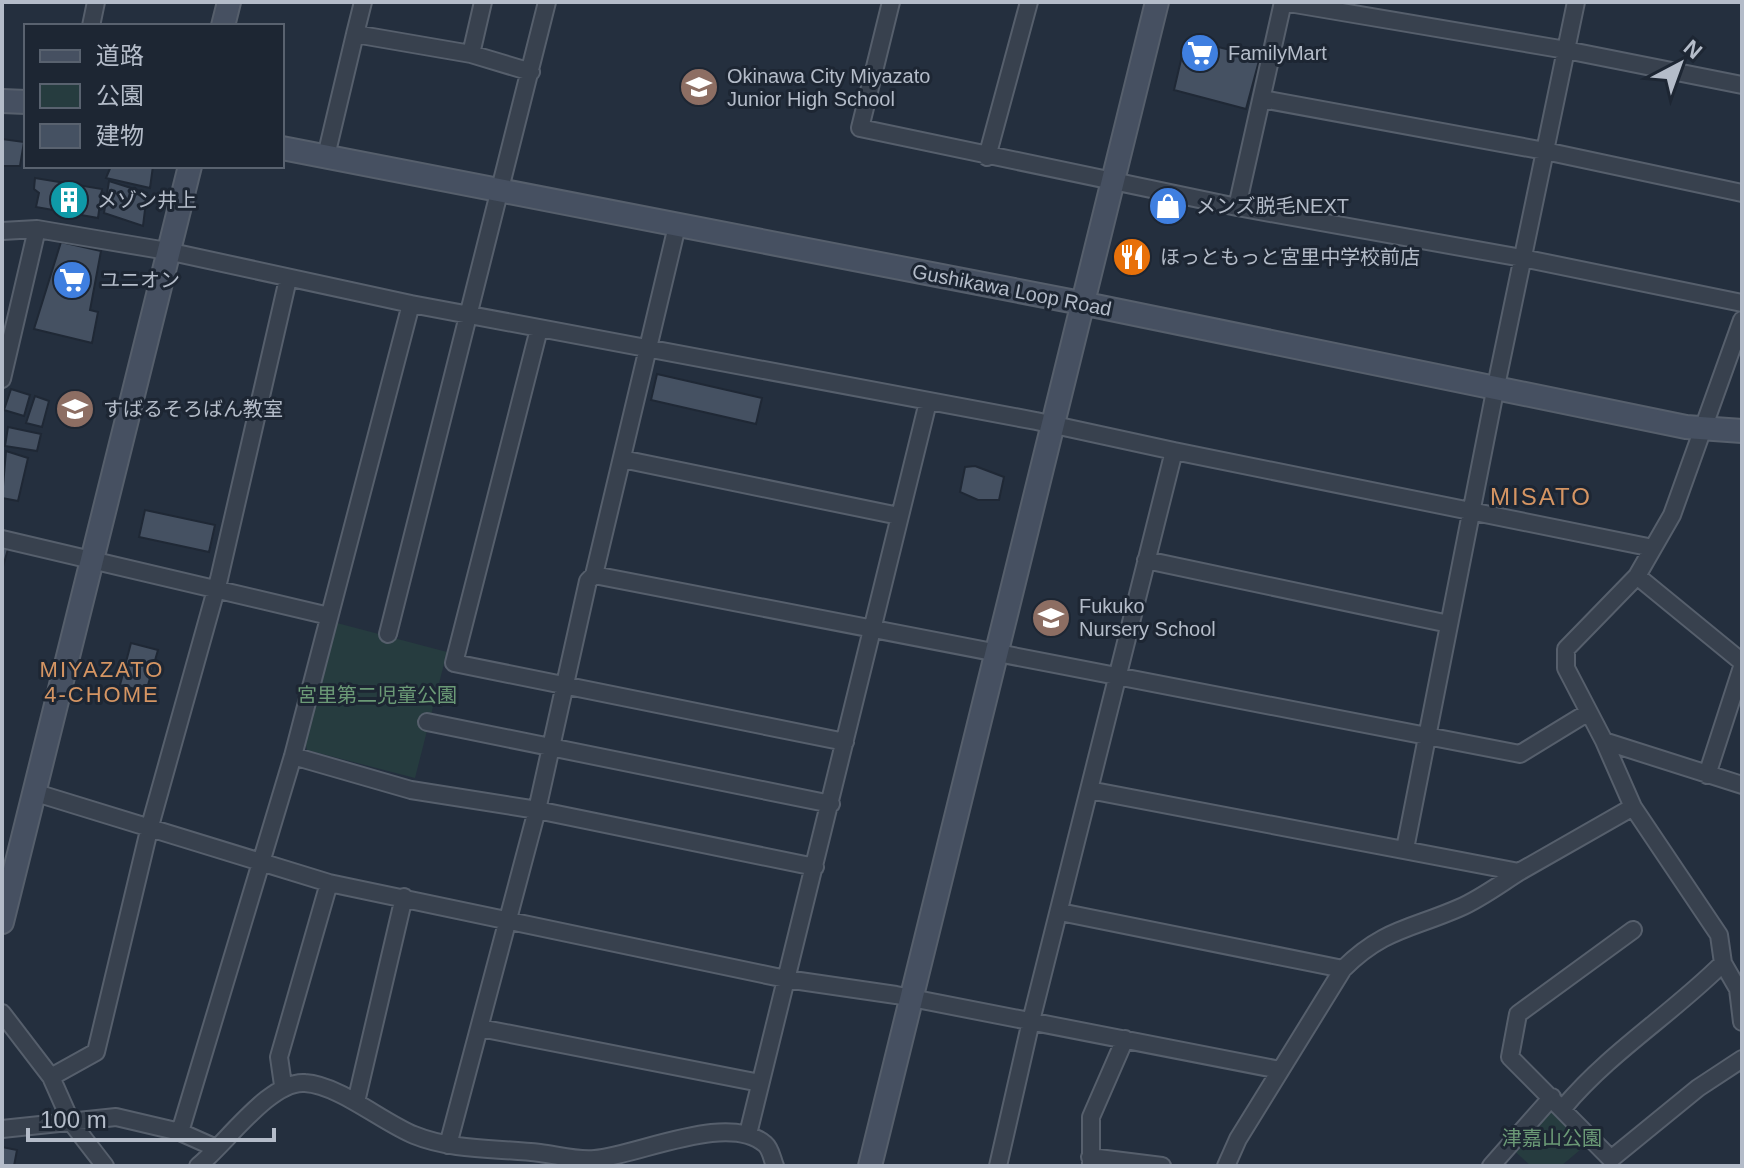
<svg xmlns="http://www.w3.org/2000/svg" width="1744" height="1168" viewBox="0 0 1744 1168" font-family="Arial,'Noto Sans JP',sans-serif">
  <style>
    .green { fill: #263c3f }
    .building { fill: #455162; stroke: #1f2835; stroke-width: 2 }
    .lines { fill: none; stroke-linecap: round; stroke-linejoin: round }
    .street-casing { stroke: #565f6c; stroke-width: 20 }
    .secondary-casing { stroke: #565f6c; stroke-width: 26 }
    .street { stroke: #38414e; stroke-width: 16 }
    .secondary { stroke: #465061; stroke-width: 22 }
    .labels { text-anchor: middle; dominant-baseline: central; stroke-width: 6; stroke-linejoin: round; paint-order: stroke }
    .poi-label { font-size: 20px; fill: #b4bcc9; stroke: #1d2633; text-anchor: start }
    .street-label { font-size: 20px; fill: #b4bcc9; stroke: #1d2633 }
    .park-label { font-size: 20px; fill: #6b9a76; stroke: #1d2633 }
    .neighbourhood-label { font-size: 22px; letter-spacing: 2px; fill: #d59563; stroke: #1d2633 }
    .quarter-label { font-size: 24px; letter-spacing: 2px; fill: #d59563; stroke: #1d2633 }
  </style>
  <rect width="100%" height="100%" fill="#242f3e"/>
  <!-- green -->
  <path class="green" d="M337 623 447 652 415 778 307 750 305 742Z
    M1553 1097 1593 1139 1561 1166H1531L1510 1147Z"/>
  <!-- building -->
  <path class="building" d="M1197 42 1260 57 1246 109 1174 90 1184 47Z
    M2 139 24 142 20 166H2Z
    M111 166H153L150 188 106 178Z
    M35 178 102 189 98 218 36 207 39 193 34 189Z
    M109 181 147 193 143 226 104 213Z
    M61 242 101 251 90 310 98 312 92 343 34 329Z
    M657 374 762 398 756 424 651 400Z
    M11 389 30 395 24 416 4 410Z
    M35 396 49 401 42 427 26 423Z
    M8 427 41 434 37 451 5 446Z
    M6 451 28 458 18 501 2 498Z
    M975 466 1004 477 999 500H978L960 492 965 467Z
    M145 510 215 525 209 552 139 537Z
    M2 547 8 549 2 570Z
    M131 643 158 650 146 692 120 685Z
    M2 1147 17 1150 14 1166H2Z"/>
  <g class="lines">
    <!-- street casing -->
    <g class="street-casing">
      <path id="street" d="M363 2 355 34 471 54 483 2
        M891 2 860 128 1237 207
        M1283 2 1237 207 1522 258 1742 303
        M1283 2 1566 50 1742 85
        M91 26 96 2
        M471 54 531 72
        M1262 99 1545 151 1742 193
        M326 156 355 34
        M987 157 1029 2
        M2 231 37 229 167 251 411 304 293 756 180 1132
        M411 304 1036 421 1174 451
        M1742 320 1672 515 1637 576 1566 649V668L1604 741 1633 807 1719 935 1723 963 1738 989 1742 1022
        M539 329 454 663 845 742
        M2 379 37 229
        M622 459 899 516
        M2 539 329 616
        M1146 560 1449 624
        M594 575C902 637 1212 692 1520 754L1587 713
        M1637 576 1742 662
        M388 634 547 2
        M427 722 831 804
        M1604 741 1742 785
        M293 756 411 790 537 810 815 867
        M1707 775 1742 667
        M1089 790 1519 872 1633 807
        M33 792 329 883 786 979 896 995 1280 1070
        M1405 849 1496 386 1576 2
        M1060 912 1343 969
        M1633 930 1518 1014 1510 1057 1611 1159 1698 1088 1742 1059
        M2 1013 51 1077 71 1122 105 1166
        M480 1028 760 1083
        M51 1077 96 1052 150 826 219 579 288 279
        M283 1085 279 1057 329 883
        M356 1102 404 897
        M1564 1107C1610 1052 1672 1014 1723 963
        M2 1129 116 1117 180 1132 216 1148
        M748 1134 928 402
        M448 1145 537 810 588 581 594 575 677 226
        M1090 1157 1162 1166
        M198 1166C226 1144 270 1080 305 1083 339 1085 382 1122 414 1135 453 1151 499 1148 540 1153 557 1155 577 1161 595 1159 639 1155 728 1112 765 1144 771 1149 772 1159 775 1166
        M998 1166 1031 1021 1174 451 1653 548
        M1091 1166V1117L1125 1039
        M1226 1166 1238 1139 1343 969C1383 929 1411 929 1459 908 1480 899 1500 884 1519 872
        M1491 1166 1552 1097"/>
    </g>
    <!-- secondary casing -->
    <g class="secondary-casing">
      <path id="secondary" d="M223 26 229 2
        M2 101 26 102
        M282 148 1086 304 1686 427 1742 431
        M2 922 190 166
        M870 1166C964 778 1063 391 1157 2"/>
    </g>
    <!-- street -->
    <use href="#street" class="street"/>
    <!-- secondary -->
    <use href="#secondary" class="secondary"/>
  </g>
  <!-- icons -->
  <defs>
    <g id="supermarket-disc" transform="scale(2)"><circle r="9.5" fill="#3f7fe0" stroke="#1d2633"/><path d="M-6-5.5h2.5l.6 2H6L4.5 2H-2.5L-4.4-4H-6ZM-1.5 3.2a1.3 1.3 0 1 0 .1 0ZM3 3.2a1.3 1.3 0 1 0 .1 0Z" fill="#fff"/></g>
    <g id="school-disc" transform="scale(2)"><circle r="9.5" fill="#8d6e63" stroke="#1d2633"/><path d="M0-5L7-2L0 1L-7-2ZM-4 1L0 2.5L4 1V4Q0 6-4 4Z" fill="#fff"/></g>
    <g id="building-disc" transform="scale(2)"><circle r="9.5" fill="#0f9aa8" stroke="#1d2633"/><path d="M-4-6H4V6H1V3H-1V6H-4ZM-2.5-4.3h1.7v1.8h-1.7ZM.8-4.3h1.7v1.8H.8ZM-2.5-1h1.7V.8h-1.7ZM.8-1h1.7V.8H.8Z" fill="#fff"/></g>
    <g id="shop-disc" transform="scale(2)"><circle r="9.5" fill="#3f7fe0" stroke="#1d2633"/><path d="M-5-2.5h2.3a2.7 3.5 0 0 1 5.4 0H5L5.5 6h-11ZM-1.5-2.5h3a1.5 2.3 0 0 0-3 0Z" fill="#fff"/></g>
    <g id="restaurant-disc" transform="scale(2)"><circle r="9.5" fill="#e8710a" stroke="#1d2633"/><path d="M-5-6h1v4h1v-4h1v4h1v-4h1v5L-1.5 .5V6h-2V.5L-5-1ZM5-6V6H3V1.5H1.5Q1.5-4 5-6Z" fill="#fff"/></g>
  </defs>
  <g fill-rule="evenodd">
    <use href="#supermarket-disc" x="1200" y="53"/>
    <use href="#school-disc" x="699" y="87"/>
    <use href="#building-disc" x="69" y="200"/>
    <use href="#shop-disc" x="1168" y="206"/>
    <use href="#restaurant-disc" x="1132" y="257"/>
    <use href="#supermarket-disc" x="72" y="280"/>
    <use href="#school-disc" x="75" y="409"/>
    <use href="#school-disc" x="1051" y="618"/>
  </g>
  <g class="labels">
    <!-- poi labels -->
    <g class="poi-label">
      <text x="1228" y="53">FamilyMart</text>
      <text x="727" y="76">Okinawa City Miyazato<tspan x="727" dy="23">Junior High School</tspan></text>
      <text x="97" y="200">メゾン井上</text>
      <text x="1196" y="206">メンズ脱毛NEXT</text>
      <text x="1160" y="257">ほっともっと宮里中学校前店</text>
      <text x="100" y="280">ユニオン</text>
      <text x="103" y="409">すばるそろばん教室</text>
      <text x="1079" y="606">Fukuko<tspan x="1079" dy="23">Nursery School</tspan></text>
    </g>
    <!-- street labels -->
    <g class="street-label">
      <text transform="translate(1012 290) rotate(11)">Gushikawa Loop Road</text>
    </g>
    <!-- park labels -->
    <g class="park-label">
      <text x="377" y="695">宮里第二児童公園</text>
      <text x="1552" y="1138">津嘉山公園</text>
    </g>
    <!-- neighbourhood labels -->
    <g class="neighbourhood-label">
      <text x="102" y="669">MIYAZATO<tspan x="102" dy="25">4-CHOME</tspan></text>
    </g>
    <!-- quarter labels -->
    <g class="quarter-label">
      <text x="1541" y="496">MISATO</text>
    </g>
  </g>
  <!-- border -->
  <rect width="1744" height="1168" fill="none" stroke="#b4bcc9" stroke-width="8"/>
  <!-- legend -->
  <rect x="24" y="24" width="260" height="144" fill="#1d2633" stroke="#59626f" stroke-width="2"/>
  <rect x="40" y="50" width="40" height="12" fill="#465061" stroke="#59626f" stroke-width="2"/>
  <text x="96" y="64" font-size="24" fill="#b4bcc9">道路</text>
  <rect x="40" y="84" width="40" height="24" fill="#263c3f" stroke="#59626f" stroke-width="2"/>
  <text x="96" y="104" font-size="24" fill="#b4bcc9">公園</text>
  <rect x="40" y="124" width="40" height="24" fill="#455162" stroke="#59626f" stroke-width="2"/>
  <text x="96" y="144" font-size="24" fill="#b4bcc9">建物</text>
  <!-- north arrow -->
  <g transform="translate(1680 64) rotate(41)" stroke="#1d2633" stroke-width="6" paint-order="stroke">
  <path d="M0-6L14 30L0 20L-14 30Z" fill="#b4bcc9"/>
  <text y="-12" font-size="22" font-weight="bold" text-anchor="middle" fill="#b4bcc9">N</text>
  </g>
  <!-- scale -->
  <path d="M28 1128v12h246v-12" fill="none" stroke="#b4bcc9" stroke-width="4"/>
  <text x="40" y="1128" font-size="24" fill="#b4bcc9" stroke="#1d2633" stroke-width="6" paint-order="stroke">100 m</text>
</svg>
